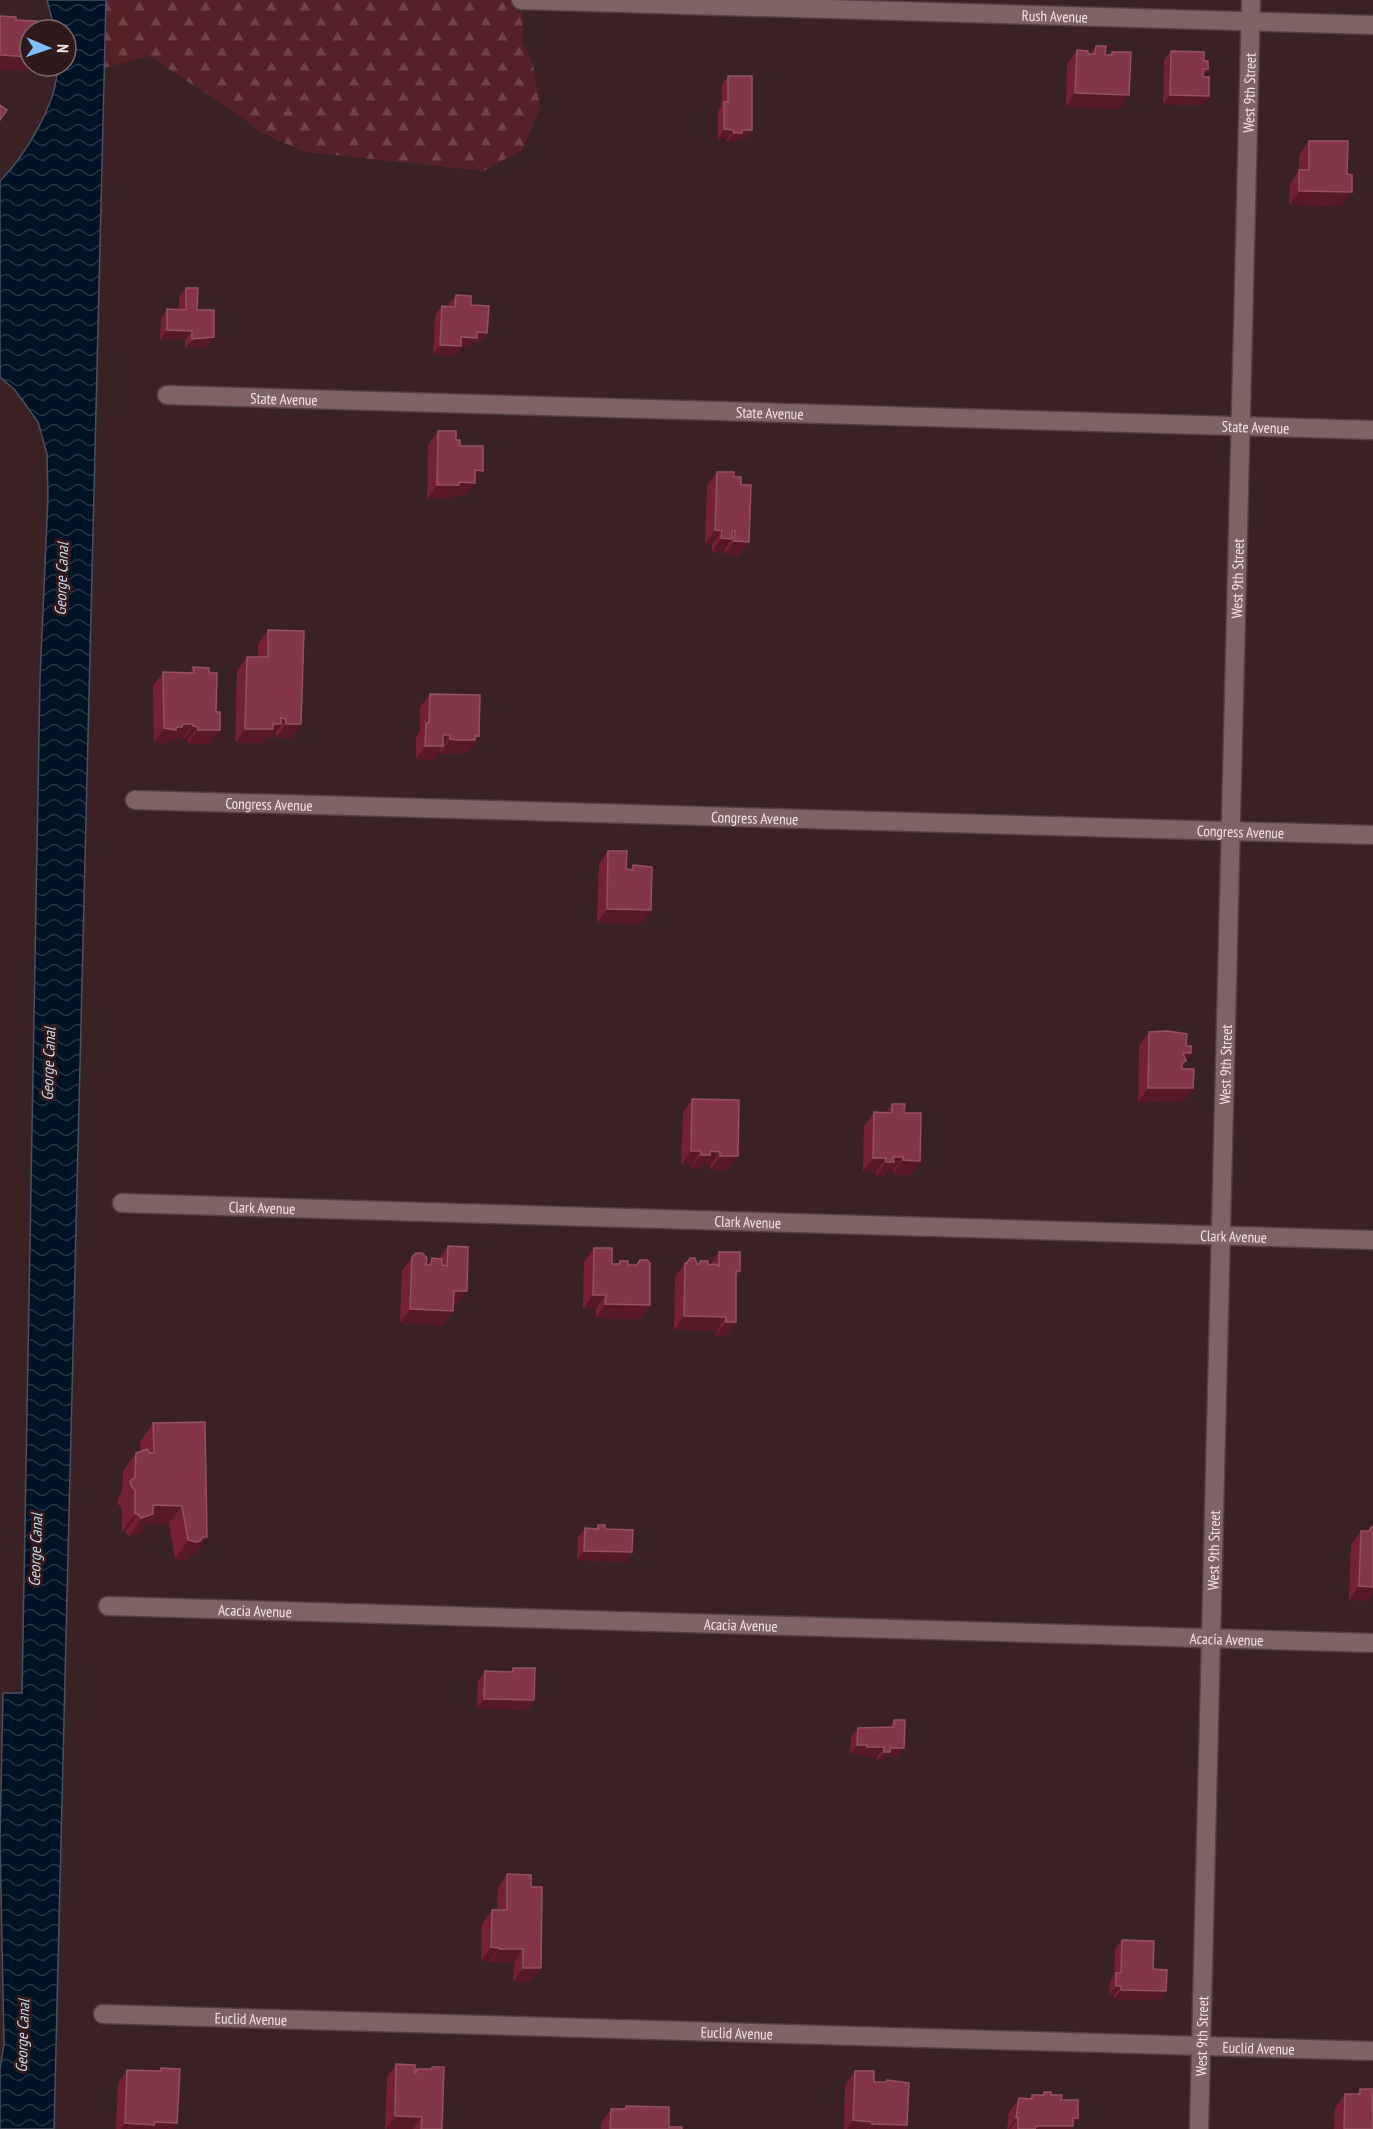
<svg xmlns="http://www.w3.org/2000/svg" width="1373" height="2129" viewBox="0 0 1373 2129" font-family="'PT Sans Narrow',sans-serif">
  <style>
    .forest { fill: url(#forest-firs) }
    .water { fill: url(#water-waves); stroke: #49515e; stroke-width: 1.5 }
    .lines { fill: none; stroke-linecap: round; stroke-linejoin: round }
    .minor-casing { stroke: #523f40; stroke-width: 21 }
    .minor { stroke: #7f6264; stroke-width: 18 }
    .wall { fill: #752134 }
    .shaded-wall { fill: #581926 }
    .building { fill: #833647; stroke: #94515f; stroke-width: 1.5 }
    .labels { text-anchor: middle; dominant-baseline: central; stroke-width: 6; stroke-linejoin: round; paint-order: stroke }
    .street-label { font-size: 15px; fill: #f2e2e2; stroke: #2f191b }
    .water-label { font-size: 16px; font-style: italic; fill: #cadbec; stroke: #2f191b }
  </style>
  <defs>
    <pattern id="forest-firs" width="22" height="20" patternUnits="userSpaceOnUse" patternTransform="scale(1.5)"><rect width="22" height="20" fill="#552128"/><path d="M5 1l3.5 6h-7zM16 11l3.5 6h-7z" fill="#6e4147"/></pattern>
    <pattern id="water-waves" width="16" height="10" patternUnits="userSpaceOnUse" patternTransform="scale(1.5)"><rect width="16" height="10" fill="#001326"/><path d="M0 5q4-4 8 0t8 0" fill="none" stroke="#263545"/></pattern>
  </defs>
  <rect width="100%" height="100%" fill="#3a2224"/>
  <!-- forest -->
  <path class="forest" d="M106 0H530L523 6 522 42 533 64 540 109 522 150 483 171 305 152 264 134 228 108 149 56 104 68Z"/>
  <!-- water -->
  <path class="water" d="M47 0H106L54 2129H0V2069L4 2044 0 1840 3 1693H22L40 679 48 497 47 454 38 422 15 390 0 377V181C24 157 59 101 57 66H66V30H55Z"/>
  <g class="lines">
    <!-- minor casing -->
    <g class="minor-casing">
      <g id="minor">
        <path id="s1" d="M521 0 1373 25"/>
        <path id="s2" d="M167 395 1373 430"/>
        <path id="s3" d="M135 800 1373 835"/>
        <path id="s4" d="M122 1203 1373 1240"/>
        <path id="s5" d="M108 1606 1373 1643"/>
        <path id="s6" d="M103 2014 1373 2051"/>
        <path id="s7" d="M1199 2129 1251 0"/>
      </g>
    </g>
    <!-- minor -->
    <use href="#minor" class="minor"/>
  </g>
  <!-- wall -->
  <path class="wall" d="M1096 46 1105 55H1110L1112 52 1120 109 1066 107 1067 64 1077 50 1090 54Z
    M1171 51 1204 61 1208 69 1203 76V105L1163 104 1164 60Z
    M728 76 752 130 745 139H738L736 142H727V139H718V111L721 106 722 85Z
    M1309 141 1342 206 1289 205 1290 184 1299 170V155Z
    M186 288 197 310 207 347 185 348V340H160L161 319 167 309 179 310V297Z
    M456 295 471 305 487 333 481 342H474L470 347H461L455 356 433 355 435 315 442 306H449V304Z
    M438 431 456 440 483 471 465 496H451L449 499H427L428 445Z
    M717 472 734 477 741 485 739 556 724 555 725 549 722 553 712 552V544H705L707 486Z
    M268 630 292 738H276V732H275L271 737H267L263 743H235L237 671 247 657H258V644Z
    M193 667 210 744H188V740H183V738H175L173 741H168L166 744 154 742 153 686 163 672 190 673Z
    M430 694 470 749 468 750 465 754H447L440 753V750L434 760 416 759V737L420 731V707Z
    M608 851 626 869 630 870 633 865 641 924 597 923 599 864Z
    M1149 1032 1186 1046 1191 1053 1182 1066V1069L1193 1088 1183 1101 1138 1102 1139 1046Z
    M692 1099 739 1100 728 1170H710V1165H702L700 1169 691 1168 692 1165H681L683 1113Z
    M892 1104 904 1113 911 1175 893 1174V1171H888L884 1176H876V1172H863L864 1126 874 1112 886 1113Z
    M448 1246 457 1305H453L443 1325 400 1323 402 1271 412 1257 427 1265 432 1258 439 1259Z
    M594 1248 612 1264H617L620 1261 628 1265H636L640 1260 650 1305 640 1319 596 1318V1309H583L584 1262Z
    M719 1252 740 1271 736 1276V1322L726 1336H716L717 1331 674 1330 675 1277 685 1263H686L690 1258 697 1264H699L700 1261 708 1265H710Z
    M205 1422 194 1555H190L187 1559 182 1560 175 1559 169 1524H146L140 1533 129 1536 125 1532H122V1508L118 1504V1499L122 1492 123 1471 136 1453 141 1451 140 1442 153 1423Z
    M598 1525 605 1529 632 1552 626 1562 577 1560 578 1537 585 1528H596Z
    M1371 1527 1367 1601 1349 1600 1351 1545 1361 1531H1367Z
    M513 1668 534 1700 528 1710 477 1708 478 1681 485 1671 510 1672Z
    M894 1720 897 1757H886L883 1761H877V1757L861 1756V1755L850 1754 851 1737 858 1728 890 1727Z
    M507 1874 531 1982H513L514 1963H490V1961H481L482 1924 492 1910H497L498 1888Z
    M1122 1940 1153 1969 1160 2000 1114 1999V1995H1109L1110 1982 1114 1975 1115 1949Z
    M396 2064 415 2072 417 2069H430L432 2067 442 2129H385L387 2078Z
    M161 2068 173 2129H116L118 2083 127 2070 159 2071Z
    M855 2071 874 2082H886L887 2080 907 2125 904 2129H844L845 2085Z
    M1360 2089 1372 2095 1373 2129H1334L1335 2108 1345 2094H1357Z
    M1044 2092 1061 2100 1078 2118 1071 2129H1007L1009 2112 1019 2098 1029 2099 1032 2095H1042Z
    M626 2106 669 2127 682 2129H601V2123L611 2109H623Z"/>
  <!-- shaded-wall -->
  <path class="shaded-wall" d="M0 55 30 57V64L25 71 0 70Z
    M1075 93 1129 95 1120 109 1066 107Z
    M1170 95 1209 96 1203 105 1163 104Z
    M724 129 734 130 727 139H718Z
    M742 130H752L745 139H738L736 142H727L734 133Z
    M1299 191 1352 192 1342 206 1289 205Z
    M167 330 192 331 185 340H160Z
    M477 332 487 333 481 342H474L470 347H461L455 356 433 355 440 345Z
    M214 337 207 347 185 348 192 339Z
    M475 470 483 471 465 496H451L449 499H427L437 485 459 482Z
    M715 530 722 531 712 544H705Z
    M732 531H735L729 539H732L722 553 712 552 721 538Z
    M734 541 749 542 739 556 724 555Z
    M281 718 286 719 276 732H275L271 737H267L263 743H235L245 729 273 724Z
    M183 724H193L183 738H175L173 741H168L166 744 154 742 164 728 176 727Z
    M286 724H301L292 738H276Z
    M193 726 198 727 188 740H183Z
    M198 730H220L210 744H188Z
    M443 735H450L434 760 416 759 425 746Z
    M475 736H479L470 749 468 750 465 754H447L440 753 450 739Z
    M607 909 651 910 641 924 597 923Z
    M1183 1053H1191L1176 1075Z
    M1148 1088H1193L1183 1101 1138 1102Z
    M691 1151H701L692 1165H681Z
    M710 1151 720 1152 710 1165H702L700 1169 691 1168 701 1155Z
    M720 1156H738L728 1170H710Z
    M893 1157H903L893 1171H888L884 1176H876L886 1162Z
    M873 1158H886L876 1172H863Z
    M903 1160 920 1161 911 1175 893 1174Z
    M454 1291H467L457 1305H444Z
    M593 1295H606L596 1309H583Z
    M605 1304 650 1305 640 1319 596 1318Z
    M410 1309 453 1311 443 1325 400 1323Z
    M684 1316 726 1317 717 1331 674 1330Z
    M726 1322H736L726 1336H716Z
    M153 1505 182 1506 169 1524H146L140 1533 129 1536 141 1518Z
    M135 1514H138L125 1532H122Z
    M203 1537H207L194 1555H190L187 1559 182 1560 175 1559 188 1540Z
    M584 1551 632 1552 626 1562 577 1560Z
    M1373 1581V1593L1367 1601 1349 1600 1359 1586Z
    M484 1699 534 1700 528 1710 477 1708Z
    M857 1745H867L861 1755 850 1754Z
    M867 1747H884L877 1757 861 1756Z
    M890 1748H904L897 1757H886L883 1761H877L884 1752Z
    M491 1947 499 1948 490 1961H481Z
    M499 1949H523L514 1963H490Z
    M523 1968H541L531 1982H513Z
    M1116 1986H1121L1114 1995H1109Z
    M1121 1990 1166 1991 1160 2000 1114 1999Z
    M395 2116 422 2117 413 2129H386Z
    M1016 2118H1018L1010 2129H1008Z
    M1073 2118H1078L1071 2129H1033L1036 2126Z
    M853 2120 872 2122 867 2129H847Z
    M155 2122 177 2123 173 2129H121L125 2123Z
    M872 2124 907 2125 904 2129H868Z"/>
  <!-- building -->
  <path class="building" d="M0 16 16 17V20L37 21 36 30H30V57L0 55Z
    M1096 46H1106L1105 55H1112V52H1131L1129 95 1075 93 1077 50 1088 51V54H1095Z
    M1171 51 1204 52V61H1208V69H1203V77H1209V96L1170 95Z
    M728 76H752V130H742V133H734V130L724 129V102H728Z
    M0 105 7 110 0 120Z
    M1309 141H1348L1347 174 1352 175V192L1299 191V170H1309Z
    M186 288H198L197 310H214V337L192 339V331L167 330V309L186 310Z
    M456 295 471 296V305L489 306 487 333 477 332V338L461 337V346L440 345 442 306 455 307Z
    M438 431H456V440H460V446H483V471L475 470V483L459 482V485H437Z
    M717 472H734V477H741V485H751L749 542 734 541 735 531H732V539L721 538 722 531 715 530Z
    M268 630 304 631 301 724H286V719L281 718V724H273V729H245L247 657H268Z
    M193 667 209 668V673H217L216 712H220V730H198V727L193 726V724H183L182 727H176V730L164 728 163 672 194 673Z
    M430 694 480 695 479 736H475V740H457L450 739V735H443V746H425L426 723H429Z
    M608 851H627L626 869 633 870V865L652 867 651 910 607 909Z
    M1167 1031 1187 1034 1186 1046H1191V1053H1183L1186 1061 1182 1063V1069H1194L1193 1088H1148L1149 1032Z
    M692 1099 739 1100 738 1156H720V1152L710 1151V1155H701V1151H691Z
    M892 1104H905L904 1113H921L920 1161 903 1160V1157H893L894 1162H886V1158H873L874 1112 892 1113Z
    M448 1246 468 1247 467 1291H454L453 1311 410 1309 412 1257 416 1253H422L427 1258 426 1265H431L432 1258 442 1259V1265L447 1266Z
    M594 1248H612V1264H620V1261H628V1265H637L640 1260H647L650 1263V1305L605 1304 606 1295H593Z
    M719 1252H740V1271H736V1322H726V1317L684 1316 685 1263H687L690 1258H695L697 1264H700V1261H708V1265L716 1264 719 1266Z
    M205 1422 207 1537H203L200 1541 195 1542 188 1540 182 1506 153 1505V1514L141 1518 138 1514H135V1490L131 1486 130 1481 135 1477 136 1453 147 1449 150 1453H154L153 1423Z
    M598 1525H605V1529L633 1530 632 1552 584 1551 585 1528 598 1529Z
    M1371 1527H1373V1587L1359 1586 1361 1531H1370Z
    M513 1668H535L534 1700 484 1699 485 1671 513 1672Z
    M894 1720H905L904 1748H890V1752H884V1747H867V1745H857L858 1728 894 1727Z
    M507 1874 531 1875V1887H542L541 1968H523V1949H499V1948L491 1947 492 1910H507Z
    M1122 1940 1154 1941 1153 1969 1167 1970 1166 1991 1121 1990V1986H1116V1973H1121Z
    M396 2064 415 2065V2073H416L417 2069H432V2067H444L442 2129H421L422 2117 395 2116Z
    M161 2068 180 2069 177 2123 155 2122 154 2125 125 2123 127 2070 161 2071Z
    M855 2071H874V2082H887V2080L909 2083 907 2125 872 2124V2122L853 2120Z
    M1360 2089H1372L1373 2129H1344L1345 2094H1360Z
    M1044 2092H1051V2095H1062L1061 2100H1078V2118H1073V2126H1036L1035 2129H1018V2118H1016L1019 2098 1032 2099V2095H1044Z
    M626 2106 669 2107V2127H682V2129H610L611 2109H626Z"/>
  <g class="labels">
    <!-- street labels -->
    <g class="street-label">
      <text stroke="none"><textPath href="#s1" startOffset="534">Rush Avenue</textPath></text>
      <text stroke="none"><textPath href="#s7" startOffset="2037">West 9th Street</textPath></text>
      <text stroke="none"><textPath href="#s2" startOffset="117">State Avenue</textPath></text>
      <text stroke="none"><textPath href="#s2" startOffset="603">State Avenue</textPath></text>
      <text stroke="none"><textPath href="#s2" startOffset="1089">State Avenue</textPath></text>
      <text stroke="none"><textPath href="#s7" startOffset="1551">West 9th Street</textPath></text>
      <text stroke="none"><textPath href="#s3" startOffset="134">Congress Avenue</textPath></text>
      <text stroke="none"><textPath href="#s3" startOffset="620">Congress Avenue</textPath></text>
      <text stroke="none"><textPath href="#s3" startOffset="1106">Congress Avenue</textPath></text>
      <text stroke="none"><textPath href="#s7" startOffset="1065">West 9th Street</textPath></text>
      <text stroke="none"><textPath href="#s4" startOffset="140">Clark Avenue</textPath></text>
      <text stroke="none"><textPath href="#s4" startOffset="626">Clark Avenue</textPath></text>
      <text stroke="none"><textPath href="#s4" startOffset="1112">Clark Avenue</textPath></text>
      <text stroke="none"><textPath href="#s7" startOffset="579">West 9th Street</textPath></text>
      <text stroke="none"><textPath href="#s5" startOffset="147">Acacia Avenue</textPath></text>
      <text stroke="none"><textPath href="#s5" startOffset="633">Acacia Avenue</textPath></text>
      <text stroke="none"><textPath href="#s5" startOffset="1119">Acacia Avenue</textPath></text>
      <text stroke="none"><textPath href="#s6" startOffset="148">Euclid Avenue</textPath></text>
      <text stroke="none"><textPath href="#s6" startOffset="634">Euclid Avenue</textPath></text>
      <text stroke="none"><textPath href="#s7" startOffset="93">West 9th Street</textPath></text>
      <text stroke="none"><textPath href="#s6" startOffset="1156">Euclid Avenue</textPath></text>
    </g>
    <!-- water labels -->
    <g class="water-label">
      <text transform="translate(61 579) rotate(-88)">George Canal</text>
      <text transform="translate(48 1064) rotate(-88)">George Canal</text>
      <text transform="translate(35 1550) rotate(-88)">George Canal</text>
      <text transform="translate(22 2036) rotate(-88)">George Canal</text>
    </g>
  </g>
  <!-- north arrow -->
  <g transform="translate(48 48) rotate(92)"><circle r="28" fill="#2f191b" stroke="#7d696b" stroke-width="1.5"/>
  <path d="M0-4.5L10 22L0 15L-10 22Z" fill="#7ebef9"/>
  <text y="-9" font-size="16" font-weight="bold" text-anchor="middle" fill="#f2e2e2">N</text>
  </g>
</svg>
